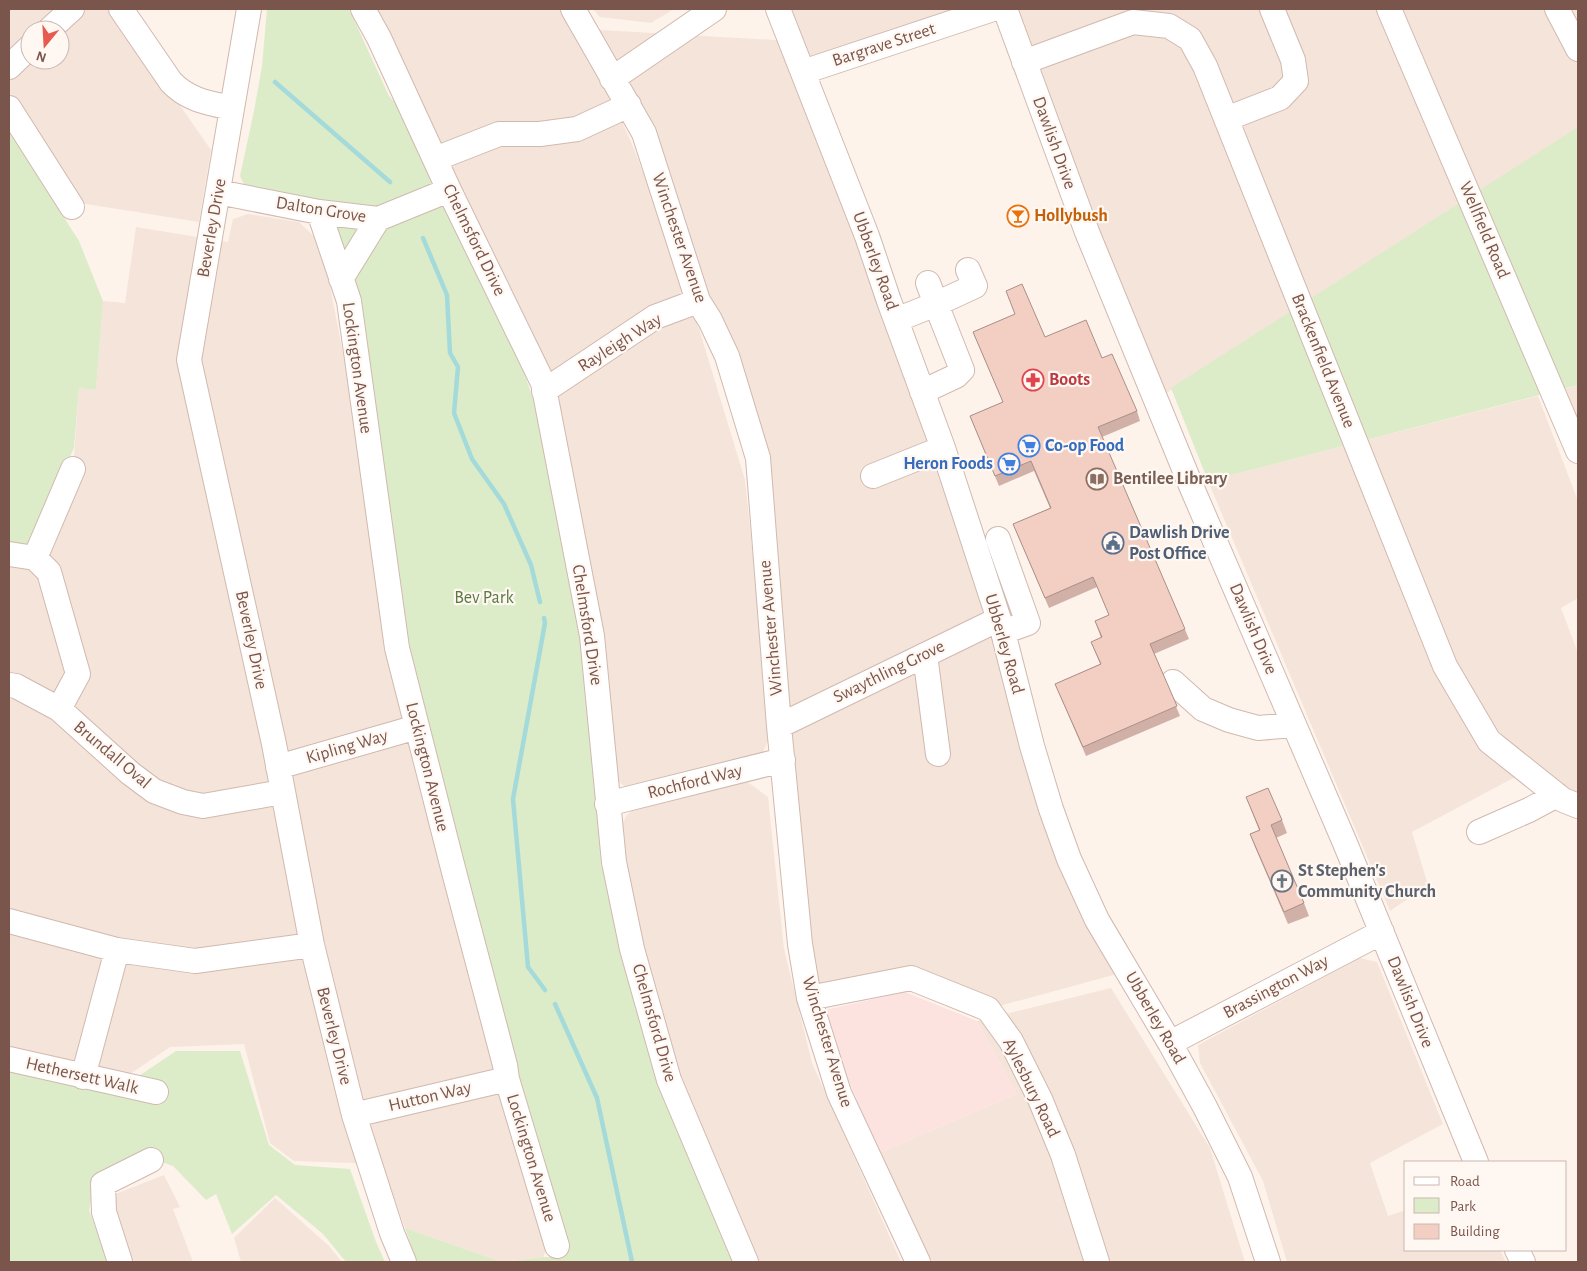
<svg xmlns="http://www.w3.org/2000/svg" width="1587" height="1271" viewBox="0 0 1587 1271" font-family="'Alegreya Sans',sans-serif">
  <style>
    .residential { fill: #f5e4d9; fill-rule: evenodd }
    .commercial { fill: #fde3df }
    .green { fill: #dcecc8 }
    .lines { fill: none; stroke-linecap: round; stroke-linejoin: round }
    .stream { stroke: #a4dada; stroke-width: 4.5 }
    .minor-casing { stroke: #d1b9af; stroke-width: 26 }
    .minor { stroke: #fff; stroke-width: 24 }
    .wall { fill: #d1b1a7 }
    .building { fill: #f3cec2; stroke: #aa9088 }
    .labels { text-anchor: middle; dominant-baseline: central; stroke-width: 4.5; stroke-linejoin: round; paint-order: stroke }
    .street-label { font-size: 18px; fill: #7a554c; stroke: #fff8f2 }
    .food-label { font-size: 18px; font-weight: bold; fill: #c56008; stroke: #fff8f2; text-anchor: start }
    .health-label { font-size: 18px; font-weight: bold; fill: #be3a42; stroke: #fff8f2; text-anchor: start }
    .shop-label { font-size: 18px; font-weight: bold; fill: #366cbe; stroke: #fff8f2; text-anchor: start }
    .education-label { font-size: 18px; font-weight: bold; fill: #785e54; stroke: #fff8f2; text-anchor: start }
    .service-label { font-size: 18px; font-weight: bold; fill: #4e5e75; stroke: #fff8f2; text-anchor: start }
    .park-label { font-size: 18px; fill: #5a7a41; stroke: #fff8f2 }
    .worship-label { font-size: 18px; font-weight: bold; fill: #5b616d; stroke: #fff8f2; text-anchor: start }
  </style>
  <rect width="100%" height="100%" fill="#fdf3eb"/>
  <!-- residential -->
  <path class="residential" d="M9 9H113L211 150 199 222 80 203 9 92ZM30 30H60V60H30Z
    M372 9H560L607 87 634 149 686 286 745 480 761 633 769 739 759 760 629 790 613 777 548 378Z
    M593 9H674L651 23 600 17Z
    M778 9H994L807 80 943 448 1051 809 1128 971 988 1009 911 978 809 998 758 458 629 105 584 29 790 41Z
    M1005 9H1578V128L1207 366 1156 400Z
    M248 214 299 222 322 244 345 364 381 621 413 765 507 1100 547 1249 543 1257 502 1262 405 1228 382 1164 294 1161 270 1143 244 1044 170 1047 121 1080 9 1052V566L26 568 40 577 72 486 79 388 96 390 103 301 125 303 136 227 228 242 233 219Z
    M1578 385V419L1565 389Z
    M1538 396 1578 501V598L1561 608 1578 653V799L1534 767 1412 832 1428 885 1390 911 1208 481Z
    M732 780 749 783 768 797 784 949 812 1063 901 1262H755L673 1070 625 870 620 830 626 816 635 808Z
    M1360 958 1377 962 1443 1124 1370 1163 1388 1216 1406 1210V1250H1500L1506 1262H1287L1263 1181 1200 1063 1198 1045Z
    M1111 988 1210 1148 1245 1262H932L879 1153 1017 1094 977 1021Z
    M164 1175 180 1207 173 1209 193 1262H126L106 1210 113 1195Z
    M275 1198 329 1246 342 1262H241L234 1238Z"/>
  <!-- commercial -->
  <path class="commercial" d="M905 992 977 1021 1017 1094 879 1153 834 1045 825 1010Z"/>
  <!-- green -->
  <path class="green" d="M267 9H349L389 96 399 107 514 342 539 417 576 603 597 778 601 865 615 903 736 1262H503L543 1257H560L566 1247 531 1139 415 703 324 205 247 191 240 176 254 111 262 66Z
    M1578 127V385L1208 481 1171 388Z
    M9 131 79 241 103 301 96 390 79 388 74 448 28 545 9 542Z
    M176 1051H240L269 1145 295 1165 350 1169 376 1242 385 1262H346L323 1234 276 1195 232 1234 216 1194 206 1200 173 1166 151 1158 100 1182 91 1200 89 1210 108 1262H9V1069L112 1094Z
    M405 1228 502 1262H417Z"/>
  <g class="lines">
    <!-- stream -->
    <path class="stream" d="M275 82 390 182
      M423 238 447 295 450 353 458 367 454 413 472 459 504 504 531 565 540 602
      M544 618 545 623 513 799 528 967 545 990
      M555 1004 597 1098 632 1262"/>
    <!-- minor casing -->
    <g class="minor-casing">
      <path id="minor" d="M121 9 171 82C188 100 208 103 232 108
        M249 9 189 360 274 744 312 945 354 1115 392 1233 404 1262
        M363 9 379 38 449 190 543 383 592 636 614 862 632 949 669 1080 746 1262
        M573 9 644 133 698 301 710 320 727 356 758 458 779 726 800 944 809 998 839 1093 918 1262
        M778 9 867 236 889 301 943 448 1003 632 1032 746 1051 809 1069 859 1097 920 1170 1043 1205 1107 1240 1177 1268 1262
        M1005 9 1087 232 1192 488 1345 843 1476 1162
        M1389 9 1578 451
        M1557 9 1578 49
        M49 30 72 9
        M1024 62 1133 22 1169 26 1190 39 1205 66 1445 666 1489 741 1563 800 1578 806
        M9 67 30 47
        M803 72 993 9
        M612 79 714 9
        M9 108 72 207
        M1226 119 1280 98 1296 81 1293 60 1272 9
        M435 159 499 134H540L577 129 629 105
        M218 192 319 212 378 219 449 190
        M319 212 349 301 397 648 454 872 505 1065 507 1079 557 1246
        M341 279 378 219
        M928 283 936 304 975 286 968 270
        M896 320 936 304 962 370 956 376 922 392
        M544 391 655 317 698 301
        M873 476 943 448
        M998 539 1028 623 1003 632
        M9 554 35 558 49 572 78 674 59 709
        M35 558 73 469
        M925 655 938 754
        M1173 682 1203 709 1229 720 1258 728 1294 725
        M9 685 16 686 59 709 130 773 154 791 183 802 203 806 282 792
        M779 726 999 619
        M278 767 417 727
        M607 804 783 760
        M1479 832 1529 810 1557 795
        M9 921 117 950 195 961 312 945
        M809 998 911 978 988 1009 1011 1041 1040 1099 1063 1155 1097 1262
        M1170 1043 1382 932
        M9 1059 156 1092
        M83 1077 117 950
        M354 1115 507 1079
        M1517 1250 1523 1262
        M120 1262 104 1212 103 1184 151 1160"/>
    </g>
    <!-- minor -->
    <use href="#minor" class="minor"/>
  </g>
  <!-- wall -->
  <path class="wall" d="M1006 291 1045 337 1102 358 1137 411 1140 421 1102 437 1189 639 1154 654 1180 716 1086 756 1055 684 1100 664 1091 642 1101 638 1095 621 1109 615 1097 587 1049 608 1013 524 1050 508 1034 471 999 486 970 416 1003 402 973 332 1015 314Z
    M1246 797 1282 820 1287 833 1276 838 1304 903 1309 916 1288 924 1255 847 1250 834 1259 830Z"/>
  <!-- building -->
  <path class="building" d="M1022 284 1045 337 1086 320 1102 358 1112 354 1137 411 1098 427 1185 629 1150 644 1177 706 1083 747 1055 684 1101 664 1091 642 1102 637 1095 621 1109 615 1093 577 1045 598 1013 524 1051 508 1031 461 995 476 970 416 1003 402 973 332 1015 314 1006 291Z
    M1268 788 1282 820 1271 825 1304 903 1284 912 1250 834 1260 830 1246 797Z"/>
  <!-- icons -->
  <defs>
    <g id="bar-ring" transform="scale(1.125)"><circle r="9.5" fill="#fff8f2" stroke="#e8710a" stroke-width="1.5"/><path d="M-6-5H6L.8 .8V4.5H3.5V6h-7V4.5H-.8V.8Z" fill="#e8710a"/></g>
    <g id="pharmacy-ring" transform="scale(1.125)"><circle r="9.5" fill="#fff8f2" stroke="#e0444e" stroke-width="1.5"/><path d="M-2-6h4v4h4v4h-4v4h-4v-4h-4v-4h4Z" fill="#e0444e"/></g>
    <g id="supermarket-ring" transform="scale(1.125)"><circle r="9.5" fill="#fff8f2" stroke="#3f7fe0" stroke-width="1.5"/><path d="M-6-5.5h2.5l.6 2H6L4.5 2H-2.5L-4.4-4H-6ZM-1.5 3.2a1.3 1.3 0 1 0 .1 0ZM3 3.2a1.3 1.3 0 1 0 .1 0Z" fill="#3f7fe0"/></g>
    <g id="library-ring" transform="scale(1.125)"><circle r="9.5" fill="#fff8f2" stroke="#8d6e63" stroke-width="1.5"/><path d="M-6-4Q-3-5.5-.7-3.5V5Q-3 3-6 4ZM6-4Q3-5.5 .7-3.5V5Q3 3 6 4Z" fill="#8d6e63"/></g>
    <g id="civic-ring" transform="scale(1.125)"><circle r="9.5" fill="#fff8f2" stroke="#5c6f8a" stroke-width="1.5"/><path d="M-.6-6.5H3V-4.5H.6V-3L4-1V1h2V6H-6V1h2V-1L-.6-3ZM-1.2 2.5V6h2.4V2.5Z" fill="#5c6f8a"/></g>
    <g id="church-ring" transform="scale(1.125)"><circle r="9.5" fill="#fff8f2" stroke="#6b7280" stroke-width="1.5"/><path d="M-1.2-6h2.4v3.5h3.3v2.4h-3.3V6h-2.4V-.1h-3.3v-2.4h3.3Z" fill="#6b7280"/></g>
  </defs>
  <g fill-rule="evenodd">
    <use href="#bar-ring" x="1018" y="216"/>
    <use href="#pharmacy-ring" x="1033" y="380"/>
    <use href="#supermarket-ring" x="1029" y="446"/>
    <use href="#supermarket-ring" x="1009" y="464"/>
    <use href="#library-ring" x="1097" y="479"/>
    <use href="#civic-ring" x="1113" y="543"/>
    <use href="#church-ring" x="1282" y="881"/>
  </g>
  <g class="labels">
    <!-- street labels -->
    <g class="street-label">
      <text transform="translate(884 45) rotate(-18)">Bargrave Street</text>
      <text transform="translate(1054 143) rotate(70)">Dawlish Drive</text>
      <text transform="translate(321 210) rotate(9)">Dalton Grove</text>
      <text transform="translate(212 228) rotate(-80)">Beverley Drive</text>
      <text transform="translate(1484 230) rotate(67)">Wellfield Road</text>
      <text transform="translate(679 238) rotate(71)">Winchester Avenue</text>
      <text transform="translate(474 240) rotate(64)">Chelmsford Drive</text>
      <text transform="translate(875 261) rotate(70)">Ubberley Road</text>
      <text transform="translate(620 343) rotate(-32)">Rayleigh Way</text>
      <text transform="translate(1323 361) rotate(68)">Brackenfield Avenue</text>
      <text transform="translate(357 368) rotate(82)">Lockington Avenue</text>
      <text transform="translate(587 625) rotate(81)">Chelmsford Drive</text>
      <text transform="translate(771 628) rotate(-95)">Winchester Avenue</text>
      <text transform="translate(1253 629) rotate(67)">Dawlish Drive</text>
      <text transform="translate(251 640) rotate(78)">Beverley Drive</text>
      <text transform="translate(1004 644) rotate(74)">Ubberley Road</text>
      <text transform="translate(889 672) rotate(-26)">Swaythling Grove</text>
      <text transform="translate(347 747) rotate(-16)">Kipling Way</text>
      <text transform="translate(112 755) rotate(40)">Brundall Oval</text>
      <text transform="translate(427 767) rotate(76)">Lockington Avenue</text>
      <text transform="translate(695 782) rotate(-14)">Rochford Way</text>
      <text transform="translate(1276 987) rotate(-28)">Brassington Way</text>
      <text transform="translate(1410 1002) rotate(68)">Dawlish Drive</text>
      <text transform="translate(1155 1018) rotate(60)">Ubberley Road</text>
      <text transform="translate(654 1023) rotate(74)">Chelmsford Drive</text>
      <text transform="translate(334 1036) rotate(76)">Beverley Drive</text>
      <text transform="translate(827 1042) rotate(73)">Winchester Avenue</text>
      <text transform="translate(82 1076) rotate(13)">Hethersett Walk</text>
      <text transform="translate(1031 1088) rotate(64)">Aylesbury Road</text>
      <text transform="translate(430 1097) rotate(-13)">Hutton Way</text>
      <text transform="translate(531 1158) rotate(73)">Lockington Avenue</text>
    </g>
    <!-- food labels -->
    <g class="food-label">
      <text x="1034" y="216">Hollybush</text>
    </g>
    <!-- health labels -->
    <g class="health-label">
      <text x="1049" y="380">Boots</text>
    </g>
    <!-- shop labels -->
    <g class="shop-label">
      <text x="1045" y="446">Co-op Food</text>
      <text x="993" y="464" text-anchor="end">Heron Foods</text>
    </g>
    <!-- education labels -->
    <g class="education-label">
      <text x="1113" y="479">Bentilee Library</text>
    </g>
    <!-- service labels -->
    <g class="service-label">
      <text x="1129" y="533">Dawlish Drive<tspan x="1129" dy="21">Post Office</tspan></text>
    </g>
    <!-- park labels -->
    <g class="park-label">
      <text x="484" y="598">Bev Park</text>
    </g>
    <!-- worship labels -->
    <g class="worship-label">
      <text x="1298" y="871">St Stephen's<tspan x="1298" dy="21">Community Church</tspan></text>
    </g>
  </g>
  <!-- border -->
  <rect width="1587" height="1271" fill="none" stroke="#7a554c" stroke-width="20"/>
  <!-- legend -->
  <rect x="1404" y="1161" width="162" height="90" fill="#fff8f2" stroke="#cab7b0"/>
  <rect x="1414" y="1177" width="25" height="8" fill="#ffffff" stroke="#cab7b0"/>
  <text x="1450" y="1186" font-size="15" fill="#7a554c">Road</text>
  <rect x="1414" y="1198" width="25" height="15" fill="#dcecc8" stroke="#cab7b0"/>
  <text x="1450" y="1211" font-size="15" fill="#7a554c">Park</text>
  <rect x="1414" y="1224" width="25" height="15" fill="#f3cec2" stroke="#cab7b0"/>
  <text x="1450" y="1236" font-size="15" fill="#7a554c">Building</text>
  <!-- north arrow -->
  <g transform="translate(45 45) rotate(198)"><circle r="24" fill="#fff8f2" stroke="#cab7b0"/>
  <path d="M0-4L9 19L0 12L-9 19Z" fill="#e8594f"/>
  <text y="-8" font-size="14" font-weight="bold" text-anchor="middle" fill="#7a554c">N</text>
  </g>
</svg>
